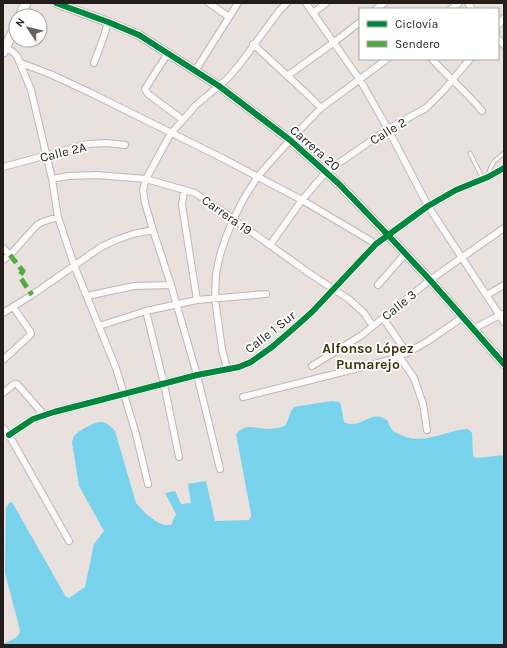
<svg xmlns="http://www.w3.org/2000/svg" width="507" height="648" viewBox="0 0 507 648" font-family="Karla,sans-serif">
  <style>
    .water { fill: #79d2eb }
    .lines { fill: none; stroke-linecap: round; stroke-linejoin: round }
    .service-casing { stroke: #beb8b5; stroke-width: 5 }
    .minor-casing { stroke: #beb8b5; stroke-width: 8 }
    .tertiary-casing { stroke: #beb8b5; stroke-width: 10 }
    .secondary-casing { stroke: #beb8b5; stroke-width: 11 }
    .service { stroke: #fcfafa; stroke-width: 3 }
    .minor { stroke: #fcfafa; stroke-width: 6 }
    .tertiary { stroke: #fcfafa; stroke-width: 8 }
    .secondary { stroke: #fcfafa; stroke-width: 9 }
    .quiet { stroke: #53aa43; stroke-width: 5; stroke-dasharray: 10 5; stroke-linecap: butt }
    .cycleway-casing { stroke: #fff; stroke-width: 8 }
    .cycleway { stroke: #00873e; stroke-width: 6 }
    .labels { text-anchor: middle; dominant-baseline: central; stroke-width: 3.5; stroke-linejoin: round; paint-order: stroke }
    .street-label { font-size: 13px; fill: #231e1b; stroke: #fff }
    .neighbourhood-label { font-size: 14px; font-weight: bold; fill: #45330b; stroke: #fff }
  </style>
  <rect width="100%" height="100%" fill="#e8e1dd"/>
  <!-- water -->
  <path class="water" d="M331 401 339 402 341 405 344 422C361 431 371 407 388 421 391 431 394 432 403 436 425 445 446 430 468 429L472 433 473 456 474 457 476 458 504 455V645H3V644C9 641 20 638 20 630L5 573 6 508 9 503 12 502 66 597 69 598 85 587 94 544 104 531 79 486 72 442C73 440 73 438 74 436 78 431 95 421 102 422 108 423 111 427 115 431L136 503 146 514 157 522 164 525H171L176 514 165 493 175 491 181 504 191 503 188 484 206 481 215 521 249 520 251 517V514L236 434C247 422 255 429 269 429 274 429 280 427 285 426 289 419 289 413 294 407Z"/>
  <g class="lines">
    <!-- service casing -->
    <g class="service-casing">
      <path id="service" d="M470 153 483 179
        M488 177C491 163 493 162 504 153"/>
    </g>
    <!-- minor casing -->
    <g class="minor-casing">
      <path id="minor" d="M209 3 229 17
        M306 3 360 80 388 129 428 206 504 322
        M468 3 472 9
        M376 9 384 3
        M451 9 459 3
        M313 13 326 3
        M498 25 504 18
        M498 39 504 45
        M253 44 308 95 321 108
        M3 46 13 52 17 56 31 90 52 179 58 217 74 265 116 368 136 434 148 484
        M168 53 145 89 148 94 183 120
        M432 59C448 77 467 92 482 111
        M21 63 50 74 93 94 222 158 302 200 376 244
        M94 63 104 36 108 22
        M195 71 238 3
        M287 76 333 43 360 22
        M3 167 88 144 107 143 125 145
        M52 179 68 176 97 175 146 179 195 193 222 211 309 273 350 300 364 313 373 326
        M184 191 182 205 197 300
        M270 245 302 200 326 172 388 129 426 108 443 91 470 59
        M3 248 10 255
        M3 260 10 255 37 225 42 222 58 217
        M378 285 405 254
        M487 295 504 285
        M87 296 134 286 171 285
        M146 311 164 384 179 457
        M3 313 32 295 101 247 116 240 133 234 153 230
        M383 318 407 353
        M99 326 146 311 197 300 266 294
        M473 329 500 315 504 314
        M399 356 414 378 423 404 427 430
        M3 360 27 338 31 334 30 331 13 307
        M312 366 362 335 430 280 504 228
        M227 369 222 349 215 299 216 274 220 255 226 237 233 220 244 198 258 176 290 140 321 108 387 59
        M3 393 14 384H17L44 415
        M243 397 303 382 386 361 407 353 428 341 463 317
        M3 428 9 435 69 541
        M9 435 33 419 54 412 197 375 239 367 251 362 272 347 293 329 312 312 376 244 428 206 456 190 488 177 504 168
        M220 469 197 375 171 285 153 230 145 203 143 190 146 179 160 153 171 133 183 120 196 105 227 79 240 64 279 11 287 3"/>
    </g>
    <!-- tertiary casing -->
    <g class="tertiary-casing">
      <path id="tertiary" d="M56 3 108 22 139 35 219 86 290 140 339 184 388 235 430 280 504 364"/>
    </g>
    <!-- secondary casing -->
    <g class="secondary-casing">
      <path id="secondary" d="M20 16 26 3
        M3 52 16 26"/>
    </g>
    <!-- service -->
    <use href="#service" class="service"/>
    <!-- minor -->
    <use href="#minor" class="minor"/>
    <!-- tertiary -->
    <use href="#tertiary" class="tertiary"/>
    <!-- secondary -->
    <use href="#secondary" class="secondary"/>
    <!-- quiet -->
    <path class="quiet" d="M10 255 22 270 23 271 20 275V277L32 295"/>
    <!-- cycleway casing -->
    <g class="cycleway-casing">
      <path id="cycleway" d="M56 3 108 22 139 35 219 86 290 140 339 184 388 235 430 280 504 364
        M9 435 33 419 54 412 197 375 239 367 251 362 272 347 293 329 312 312 376 244 428 206 456 190 488 177 504 168"/>
    </g>
    <!-- cycleway -->
    <use href="#cycleway" class="cycleway"/>
  </g>
  <g class="labels">
    <!-- street labels -->
    <g class="street-label">
      <text transform="translate(388 131) rotate(-31)">Calle 2</text>
      <text transform="translate(315 148) rotate(41)">Carrera 20</text>
      <text transform="translate(63 152) rotate(-14)">Calle 2A</text>
      <text transform="translate(227 215) rotate(35)">Carrera 19</text>
      <text transform="translate(399 305) rotate(-39)">Calle 3</text>
      <text transform="translate(270 332) rotate(-38)">Calle 1 Sur</text>
    </g>
    <!-- neighbourhood labels -->
    <g class="neighbourhood-label">
      <text x="368" y="348">Alfonso López<tspan x="368" dy="16">Pumarejo</tspan></text>
    </g>
  </g>
  <!-- border -->
  <rect width="507" height="648" fill="none" stroke="#231e1b" stroke-width="8"/>
  <!-- legend -->
  <rect x="359" y="8" width="140" height="52" fill="#ffffff" stroke="#a7a5a4"/>
  <rect x="367" y="21" width="20" height="6" fill="#00873e" stroke="#a7a5a4"/>
  <text x="395" y="28" font-size="12" fill="#231e1b">Ciclovía</text>
  <rect x="367" y="41" width="20" height="6" fill="#53aa43" stroke="#a7a5a4"/>
  <text x="395" y="48" font-size="12" fill="#231e1b">Sendero</text>
  <!-- north arrow -->
  <g transform="translate(28 28) rotate(305)"><circle r="19" fill="#ffffff" stroke="#a7a5a4"/>
  <path d="M0-3L7 15L0 10L-7 15Z" fill="#68625f"/>
  <text y="-6" font-size="11" font-weight="bold" text-anchor="middle" fill="#231e1b">N</text>
  </g>
</svg>
